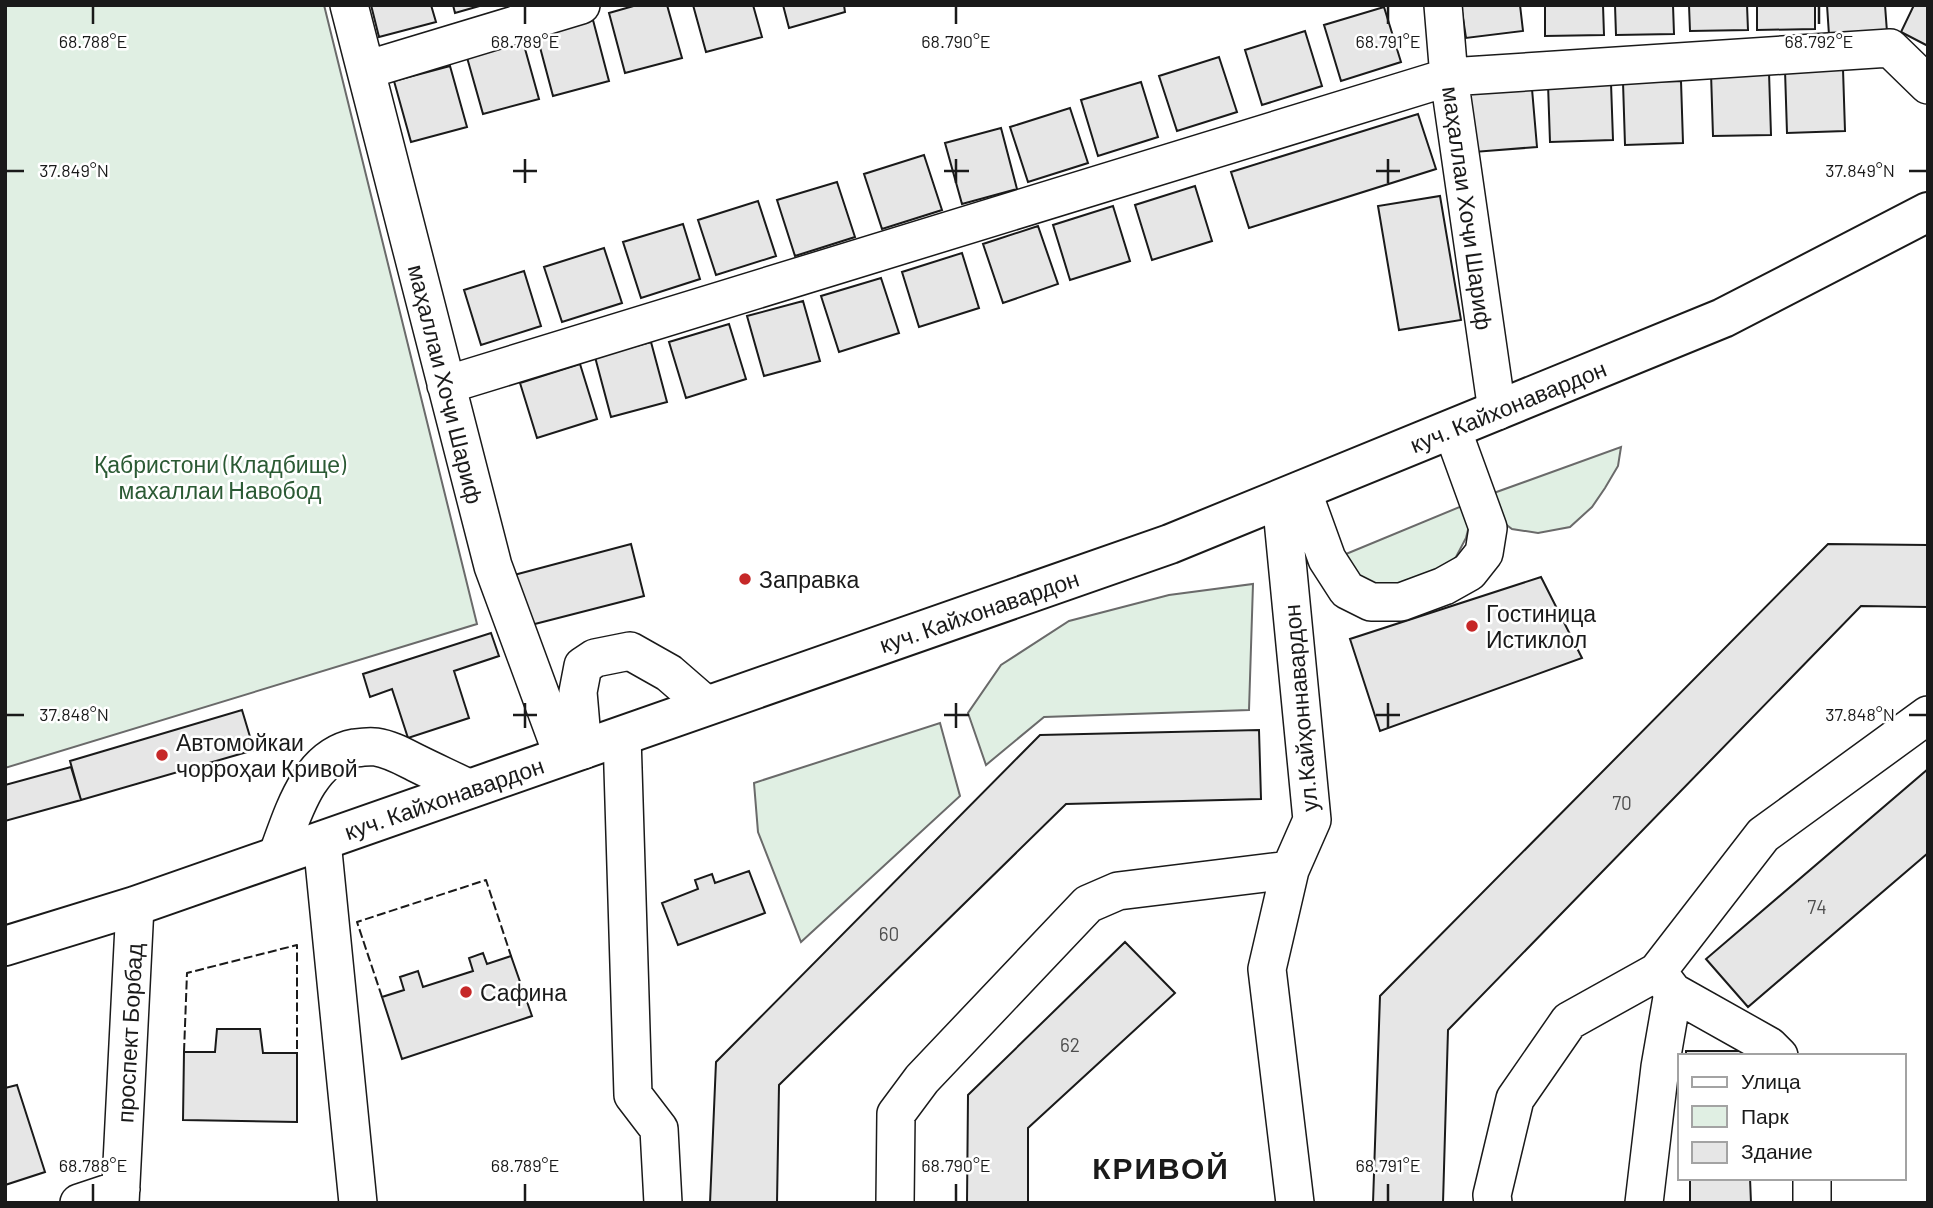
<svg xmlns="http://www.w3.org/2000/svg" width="1933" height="1208" viewBox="0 0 1933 1208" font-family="Barlow,sans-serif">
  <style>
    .green { fill: #e0efe3; stroke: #6a6a6a; stroke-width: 2 }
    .building { fill: #e6e6e6; stroke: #1a1a1a; stroke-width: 2 }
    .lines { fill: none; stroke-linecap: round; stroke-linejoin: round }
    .minor-casing { stroke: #1a1a1a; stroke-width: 40 }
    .major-casing { stroke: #1a1a1a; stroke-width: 42 }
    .minor { stroke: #fff; stroke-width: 37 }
    .major { stroke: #fff; stroke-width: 38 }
    .fence { stroke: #1a1a1a; stroke-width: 2; stroke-dasharray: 9 3.5; stroke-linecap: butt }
    .ticks { fill: none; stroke: #1a1a1a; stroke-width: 2.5 }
    .poi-dot { fill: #c62828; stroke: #fff; stroke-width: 2.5 }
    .labels { text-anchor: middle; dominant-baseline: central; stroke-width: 5; stroke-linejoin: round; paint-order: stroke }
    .number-label { font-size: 19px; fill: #4d4d4d }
    .street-label { font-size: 23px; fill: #1a1a1a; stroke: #fff }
    .park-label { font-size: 23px; fill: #2b5a34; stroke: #fff }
    .poi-label { font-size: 23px; fill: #1a1a1a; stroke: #fff; text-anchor: start }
    .district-label { font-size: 30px; font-weight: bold; letter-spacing: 2px; fill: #1a1a1a; stroke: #fff }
    .ticks-label { font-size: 18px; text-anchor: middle; fill: #1a1a1a; stroke: #fff; stroke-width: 5; stroke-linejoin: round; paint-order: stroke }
  </style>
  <rect width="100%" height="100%" fill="#fff"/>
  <!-- green -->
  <path class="green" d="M5 5H324L477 624 5 768Z
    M1621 447 1618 466 1605 488 1592 507 1570 527 1538 533 1512 529 1496 517 1491 494Z
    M1462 506 1470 522 1466 538 1456 557 1442 573 1422 585H1364L1345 570 1346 554Z
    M1253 584 1249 710 1044 717 986 765 968 713 1001 665 1069 621 1169 595Z
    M940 723 960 796 801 942 758 832 754 783Z"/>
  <!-- building -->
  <path class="building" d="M371 5H431L436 22 379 37Z
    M453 5H483L455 13Z
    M637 5H667L682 58 625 73 609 13Z
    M693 5H753L762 37 706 52Z
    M783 5H844L845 12 789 28Z
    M1461 5H1520L1523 31 1466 38Z
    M1545 5H1603L1604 35 1545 36Z
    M1615 5H1673L1674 34 1616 35Z
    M1689 5H1747L1748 30 1690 31Z
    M1757 5H1815V29L1757 30Z
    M1827 5H1885L1887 32 1829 35Z
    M1914 5H1928V46L1901 32Z
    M1384 7 1401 62 1341 81 1324 25Z
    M593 20 609 81 553 96 537 36Z
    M1305 31 1322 86 1262 105 1245 50Z
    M522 38 539 99 483 114 466 54Z
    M1219 57 1237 112 1177 131 1159 76Z
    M450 66 467 127 411 142 394 81Z
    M1843 69 1845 131 1787 133 1785 70Z
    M1769 72 1771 135 1713 136 1711 73Z
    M1681 81 1683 143 1625 145 1623 82Z
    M1141 82 1158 137 1098 156 1081 100Z
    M1611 83 1613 140 1550 142 1548 84Z
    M1532 89 1537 147 1474 152 1469 94Z
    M1070 108 1088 163 1028 182 1010 127Z
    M1418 114 1436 169 1249 228 1231 172Z
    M1001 128 1017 189 962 204 945 143Z
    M924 155 942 210 882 229 864 174Z
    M837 182 855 237 795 256 777 200Z
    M1195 186 1212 241 1152 260 1135 205Z
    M1440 196 1461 320 1399 330 1378 206Z
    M758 201 776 256 716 275 698 220Z
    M1113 206 1130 261 1070 280 1053 225Z
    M683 224 700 279 641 298 623 242Z
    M1038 226 1058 284 1003 303 983 244Z
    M604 248 622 303 562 322 544 267Z
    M962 253 979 308 919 327 902 272Z
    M524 271 541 326 481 345 464 290Z
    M881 278 899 333 839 352 821 296Z
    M803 301 820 361 764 376 747 316Z
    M729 324 746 379 686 398 669 342Z
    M651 342 667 402 611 417 595 357Z
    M580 364 597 419 537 438 520 383Z
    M631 544 644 596 527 626 514 575Z
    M1828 544 1928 545V607L1861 606 1448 1030 1443 1203H1373L1380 996Z
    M1541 577 1582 658 1380 731 1350 639Z
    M491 633 499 656 454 671 469 718 408 738 392 689 370 697 363 674Z
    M242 710 254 750 81 800 70 761Z
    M1259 730 1261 799 1066 804 779 1085 777 1203H710L716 1062 1040 735Z
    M71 767 81 800 5 821V785Z
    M1928 769V853L1748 1007 1706 959Z
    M749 871 765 913 678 945 662 903 698 889 695 880 712 874 715 883Z
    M1125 942 1175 993 1028 1128V1203H967L968 1095Z
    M483 953 487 964 511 956 532 1016 402 1059 382 997 404 990 400 977 418 971 423 987 473 971 469 958Z
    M217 1029H260L263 1053H297V1122L183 1120 184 1052H215Z
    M1686 1051H1746V1056H1686Z
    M17 1085 45 1172 5 1185V1088Z
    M1690 1178H1750L1751 1203H1690Z"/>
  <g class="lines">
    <!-- minor casing -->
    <g class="minor-casing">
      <path id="minor" d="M349 5 493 566 563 756
        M1443 5 1449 77 1497 411
        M366 70 581 5
        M446 385 1449 77 1890 48 1928 85
        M1302 490 1327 559 1347 590 1371 602H1401L1444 586 1469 572 1484 553 1488 528 1452 429
        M1281 499 1312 820 1290 870 1267 969 1295 1203
        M622 736 633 1095 659 1129 663 1203
        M583 750 578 692 583 666 595 658 630 651 669 673 707 706
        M322 841 358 1203
        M277 856C292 817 307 757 355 748 362 747 369 746 376 747 390 749 404 757 416 763 434 772 452 780 470 789
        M1660 975 1673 992 1769 1046 1779 1056
        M1812 1178V1203
        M79 1203 121 1189
        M120 1203 135 906
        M895 1203 896 1114 922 1079 1088 904 1118 891 1290 870
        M1493 1203 1492 1195 1515 1099 1569 1021 1657 972 1763 835 1928 715
        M1644 1203 1660 1067 1673 992"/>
    </g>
    <!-- major casing -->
    <g class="major-casing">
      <path id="major" d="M5 946 135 906 1170 544 1723 318 1928 212"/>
    </g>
    <!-- minor -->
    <use href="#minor" class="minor"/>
    <!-- major -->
    <use href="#major" class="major"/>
    <!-- fence -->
    <path class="fence" d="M382 997 357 922 486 880 511 956
      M184 1052 187 973 297 945V1053"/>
  </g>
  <!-- ticks -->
  <path class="ticks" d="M93 7V24M525 7V24M956 7V24M1388 7V24M1819 7V24M525 159V183M956 159V183M1388 159V183M7 171H24M513 171H537M944 171H969M1376 171H1400M1909 171H1926M525 703V728M956 703V728M1388 703V728M7 715H24M513 715H537M944 715H969M1376 715H1400M1909 715H1926M93 1184V1201M525 1184V1201M956 1184V1201M1388 1184V1201"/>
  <!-- markers -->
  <g class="poi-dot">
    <circle cx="745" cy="579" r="7"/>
    <circle cx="1472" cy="626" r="7"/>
    <circle cx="162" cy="755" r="7"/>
    <circle cx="466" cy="992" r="7"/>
  </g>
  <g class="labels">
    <!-- number labels -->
    <g class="number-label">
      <text x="1622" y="802">70</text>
      <text x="1817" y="906">74</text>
      <text x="889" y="933">60</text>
      <text x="1070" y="1044">62</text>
    </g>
    <!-- street labels -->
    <g class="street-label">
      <text transform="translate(1468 208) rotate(82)">маҳаллаи Хоҷи Шариф</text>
      <text transform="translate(446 384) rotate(76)">маҳаллаи Хоҷи Шариф</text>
      <text transform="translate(1508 406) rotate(-22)">куч. Кайхонавардон</text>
      <text transform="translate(979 611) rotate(-19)">куч. Кайхонавардон</text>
      <text transform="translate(1300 708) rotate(-95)">ул.Кайҳоннавардон</text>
      <text transform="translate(444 798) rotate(-19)">куч. Кайхонавардон</text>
      <text transform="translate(129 1033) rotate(-87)">проспект Борбад</text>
    </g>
    <!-- park labels -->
    <g class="park-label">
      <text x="220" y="464">Қабристони (Кладбище)<tspan x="220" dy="26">махаллаи Навобод</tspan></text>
    </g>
    <!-- poi labels -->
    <g class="poi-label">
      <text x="759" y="579">Заправка</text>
      <text x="1486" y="613">Гостиница<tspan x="1486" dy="26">Истиклол</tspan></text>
      <text x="176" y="742">Автомойкаи<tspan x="176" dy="26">чорроҳаи Кривой</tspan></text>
      <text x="480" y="992">Сафина</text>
    </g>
    <!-- district labels -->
    <g class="district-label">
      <text x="1161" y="1167">КРИВОЙ</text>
    </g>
  </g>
  <g class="ticks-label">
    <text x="93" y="48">68.788°E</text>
    <text x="525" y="48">68.789°E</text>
    <text x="956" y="48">68.790°E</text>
    <text x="1388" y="48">68.791°E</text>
    <text x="1819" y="48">68.792°E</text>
    <text x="74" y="177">37.849°N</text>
    <text x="1860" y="177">37.849°N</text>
    <text x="74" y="721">37.848°N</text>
    <text x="1860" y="721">37.848°N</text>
    <text x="93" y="1172">68.788°E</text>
    <text x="525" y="1172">68.789°E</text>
    <text x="956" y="1172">68.790°E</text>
    <text x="1388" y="1172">68.791°E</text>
  </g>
  <!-- border -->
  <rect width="1933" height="1208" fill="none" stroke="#1a1a1a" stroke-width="14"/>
  <!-- legend -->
  <rect x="1678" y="1054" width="228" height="126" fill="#ffffff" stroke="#a3a3a3" stroke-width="2"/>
  <rect x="1692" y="1077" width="35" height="10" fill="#ffffff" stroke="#a3a3a3" stroke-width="2"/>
  <text x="1741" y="1089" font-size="21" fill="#1a1a1a">Улица</text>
  <rect x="1692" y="1106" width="35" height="21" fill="#e0efe3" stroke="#a3a3a3" stroke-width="2"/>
  <text x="1741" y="1124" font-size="21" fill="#1a1a1a">Парк</text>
  <rect x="1692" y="1142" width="35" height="21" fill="#e6e6e6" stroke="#a3a3a3" stroke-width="2"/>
  <text x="1741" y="1159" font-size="21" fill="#1a1a1a">Здание</text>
</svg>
